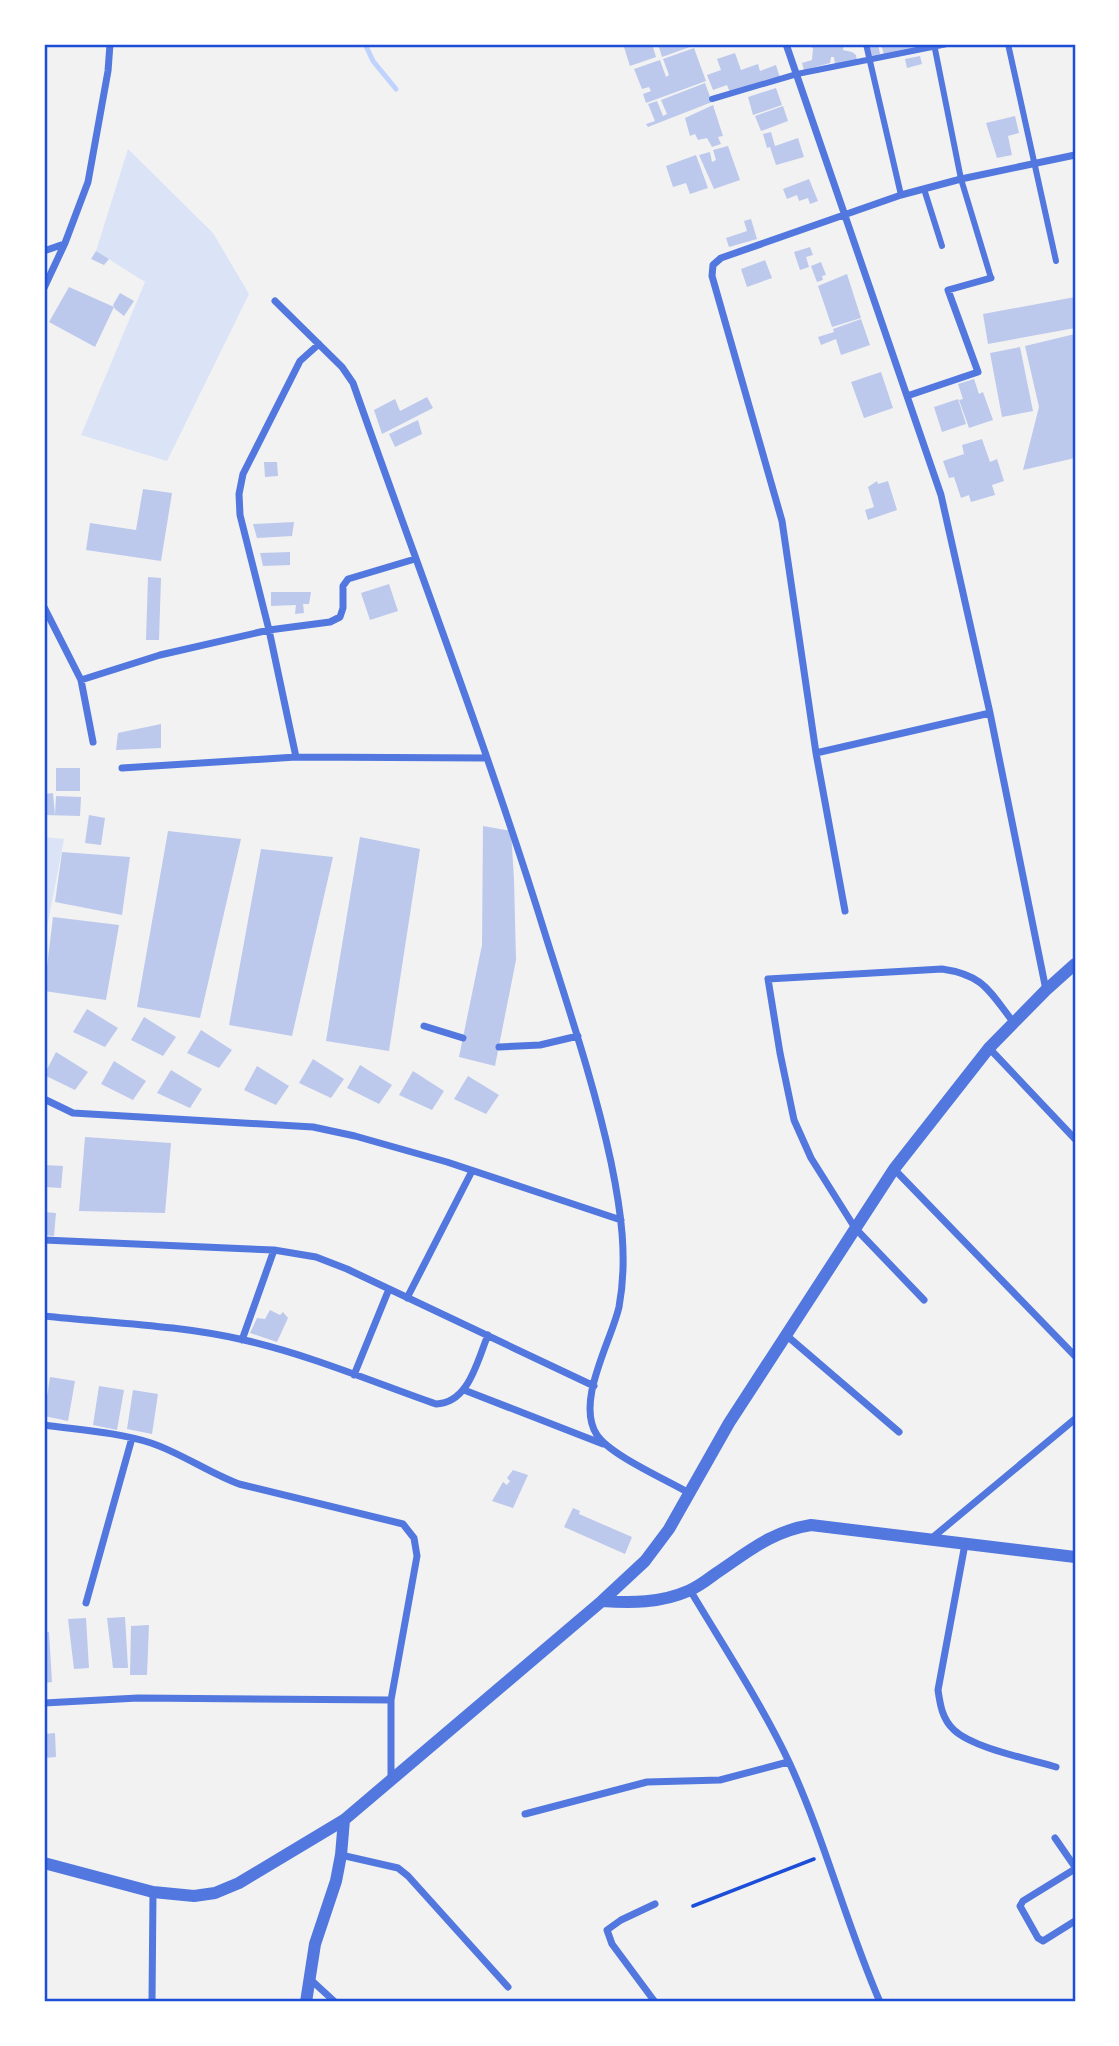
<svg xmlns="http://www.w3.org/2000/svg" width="1119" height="2046" viewBox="0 0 1119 2046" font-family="Karla,sans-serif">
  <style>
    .green { fill: #dbe4f7 }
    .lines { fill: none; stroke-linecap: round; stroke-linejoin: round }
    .stream { stroke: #bfd3fe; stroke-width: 5 }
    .building { fill: #bdc9ec }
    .path { stroke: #1d4ed8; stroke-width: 3.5 }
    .pedestrian { stroke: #5277de; stroke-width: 6 }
    .minor { stroke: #5277de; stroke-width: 7 }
    .tertiary { stroke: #5277de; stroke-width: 12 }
    .neatline { fill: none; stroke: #1d4ed8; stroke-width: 2.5 }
  </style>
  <rect width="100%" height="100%" fill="#f2f2f2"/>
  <!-- green -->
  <path class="green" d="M128 149 213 233 249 294 167 461 81 435 145 282 96 251Z
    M44 837 64 839 44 943Z"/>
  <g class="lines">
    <!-- stream -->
    <path class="stream" d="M365 44 373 61 396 89"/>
  </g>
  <!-- building -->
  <path class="building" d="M623 44H652L656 57 630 66Z
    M658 44H689L690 47 662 57Z
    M804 44H844L843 50 852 52 856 55 857 61 835 65 834 57H831L830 63 804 70 802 63 812 60 813 48Z
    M868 44H878L880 54 870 56Z
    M881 44H924L925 46 884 55Z
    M694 48 706 81 646 103 643 94 651 91 649 87 642 89 634 69 660 60 666 77 669 75 663 59Z
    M735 53 741 70 758 64 760 71 776 65 780 78 731 95 727 85 713 90 707 75 721 70 717 59Z
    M920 56 922 64 907 68 905 59Z
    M705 83 712 102 648 127 646 124 655 121 648 104 657 101 663 116 667 114 661 100Z
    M776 88 782 105 753 115 748 97Z
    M713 105 723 136 718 137 721 144 712 147 707 138 698 140 695 134 690 136 685 118Z
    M783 106 788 121 761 131 755 116Z
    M1015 116 1019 133 1008 136 1012 155 997 158 986 123Z
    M771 132 775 146 798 138 804 157 776 165 770 147 767 148 763 134Z
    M728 146 740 180 714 189 699 155 710 152 712 162 716 160 713 150Z
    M696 155 708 188 690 194 686 183 673 187 666 166Z
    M809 179 818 201 810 204 808 198 799 201 797 195 787 199 783 189Z
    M751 219 757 239 729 247 726 238 747 231 744 221Z
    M810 247 813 255 806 257 809 267 800 270 794 252Z
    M96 251 109 259 104 265 91 259Z
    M765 260 772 278 747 287 741 269Z
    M821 262 826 275 822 276 823 280 817 282 811 266Z
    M847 274 861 318 832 327 818 286Z
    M69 287 114 307 95 347 49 322Z
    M120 293 134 301 124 316 115 309 113 305Z
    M1075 297V328L988 344 983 314Z
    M861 319 870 345 841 355 836 339 821 345 818 337 834 332 833 329Z
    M1075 334V458L1023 470 1039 407 1025 346Z
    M1020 347 1033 411 1002 417 990 353Z
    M881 372 893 408 864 418 851 382Z
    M974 379 979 394 983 392 993 420 969 428 959 400 963 399 958 384Z
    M427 397 433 408 382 434 374 410 395 399 400 411Z
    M958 399 966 424 942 432 934 407Z
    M418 420 422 434 395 447 389 434Z
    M982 439 990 462 997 459 1004 481 992 485 995 495 971 502 969 495 961 498 954 477 949 478 943 461 964 454 962 445Z
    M264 462H277L278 476 265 477Z
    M877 481 878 484 888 481 897 510 868 520 865 510 874 507 868 487Z
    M143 489 172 493 161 561 86 550 90 523 136 530Z
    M294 522 292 536 257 538 253 524Z
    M290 552V565L263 566 260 553Z
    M148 577 161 578 159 640H146Z
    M389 584 398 611 370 620 361 593Z
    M271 592H311L309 604H303L304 613 295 614 296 605 271 606Z
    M161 724V748L116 750 118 733Z
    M56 768H80V791H56Z
    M53 793 55 815 56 796 81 797 80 816 44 815V794Z
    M89 815 105 818 101 845 85 843Z
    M483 826 511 831 514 880 516 960 495 1066 459 1057 482 945Z
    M168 831 241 839 200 1018 137 1007Z
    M360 837 420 849 389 1051 326 1041Z
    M261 849 333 857 292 1036 229 1025Z
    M62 852 130 857 122 915 55 902Z
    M53 917 119 925 106 1000 44 991Z
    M87 1009 118 1028 105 1047 73 1032Z
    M144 1017 176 1037 163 1056 131 1040Z
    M201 1030 232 1050 219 1068 187 1053Z
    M56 1052 88 1072 75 1090 44 1075Z
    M313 1059 344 1079 331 1098 299 1083Z
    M114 1061 146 1081 133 1100 101 1084Z
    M360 1065 392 1085 379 1104 347 1088Z
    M257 1066 289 1086 276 1105 244 1090Z
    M171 1070 202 1089 190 1108 157 1093Z
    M413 1071 444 1091 432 1110 399 1095Z
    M468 1076 499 1095 486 1114 454 1099Z
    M85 1137 171 1143 165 1213 79 1211Z
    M44 1165 63 1166 61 1188 44 1187Z
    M44 1212 56 1213 54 1236 44 1235Z
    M270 1310 280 1315 283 1312 288 1318 277 1342 250 1333 257 1318 265 1319Z
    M50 1377 75 1381 68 1421 44 1416Z
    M99 1386 124 1390 117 1430 93 1425Z
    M133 1390 158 1394 152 1434 127 1429Z
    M513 1470 528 1475 513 1508 492 1501 503 1482 507 1485 510 1481 507 1478Z
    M573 1508 580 1511 579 1514 632 1537 625 1554 564 1527Z
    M125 1617 128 1668H113L107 1618Z
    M86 1618 89 1668 74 1669 68 1619Z
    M149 1625 147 1675H130L131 1626Z
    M44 1632H49L52 1682 44 1683Z
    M55 1733 56 1757 44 1758V1734Z"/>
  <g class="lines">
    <!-- path -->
    <path class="path" d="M693 1906 814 1859"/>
    <!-- pedestrian -->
    <path class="pedestrian" d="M866 44 901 195
      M934 44 961 179 991 278
      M1008 44 1056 261
      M712 99 797 74 947 44
      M924 189 942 246"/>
    <!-- minor -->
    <path class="minor" d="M786 44 941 495 990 713 1046 990
      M44 251 64 244
      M44 288 65 243 88 182 108 71 110 44
      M275 301 342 367 353 383C418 568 489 752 547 940 570 1013 595 1087 611 1162 621 1210 628 1259 619 1307 611 1342 575 1402 597 1435 610 1455 667 1480 689 1493
      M907 396 978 372 948 290 991 278
      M44 607 81 680 93 742
      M81 680 160 655 269 630 330 622 340 617 343 608V586L348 579 415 559
      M816 753 990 713
      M296 757 269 630 240 515 239 494 243 474 300 361 319 344
      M122 768 296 757 486 758
      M845 911 816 753 782 521 712 276 713 265 721 258 901 195 961 179 1075 155
      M424 1026 463 1038
      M499 1047 540 1045 578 1036
      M989 1048 1075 1139
      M44 1099 73 1113 313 1127 355 1136 447 1162 621 1220
      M894 1169 1075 1356
      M44 1240 274 1250 316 1257 347 1269 594 1386
      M407 1298 472 1171
      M924 1300 855 1228 811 1158 794 1120 780 1053 768 979 942 969C984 975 989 991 1014 1023
      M44 1316C110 1323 179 1325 244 1340 310 1355 373 1382 436 1404 469 1403 477 1361 488 1335
      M786 1335 899 1432
      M242 1340 274 1250
      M354 1375 389 1289
      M464 1390 603 1444
      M44 1425C79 1430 117 1432 151 1443 181 1453 209 1473 239 1484L403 1524 414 1538 417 1556 391 1700V1780
      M932 1538 1075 1419
      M965 1544 938 1690C940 1704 942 1719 954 1730 973 1748 1029 1759 1056 1767
      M690 1590C724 1647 761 1703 789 1762 825 1840 846 1924 880 2002
      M86 1603 132 1438
      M44 1703 138 1698 391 1700
      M525 1814 647 1782 720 1780 788 1762
      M1055 1838 1075 1867
      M341 1855 398 1868 408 1876 508 1987
      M1075 1869 1023 1901 1020 1906 1038 1938 1043 1941 1075 1921
      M655 1904 621 1920 607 1930 612 1944 655 2002
      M310 1979 335 2002
      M152 2002 153 1892"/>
    <!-- tertiary -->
    <path class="tertiary" d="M602 1601C631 1603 661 1603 688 1591 698 1587 707 1580 715 1574 748 1552 772 1531 811 1525L1075 1557
      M44 1863 153 1892 194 1896 215 1893 239 1883 344 1820 602 1601 645 1561 669 1529 729 1423 894 1169 989 1048 1046 990 1075 964
      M306 2002 315 1944 336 1881 341 1855 344 1820"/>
  </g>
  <!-- border -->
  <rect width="1119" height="2046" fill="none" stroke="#ffffff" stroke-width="91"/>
  <rect x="46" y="46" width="1028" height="1954" class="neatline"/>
</svg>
